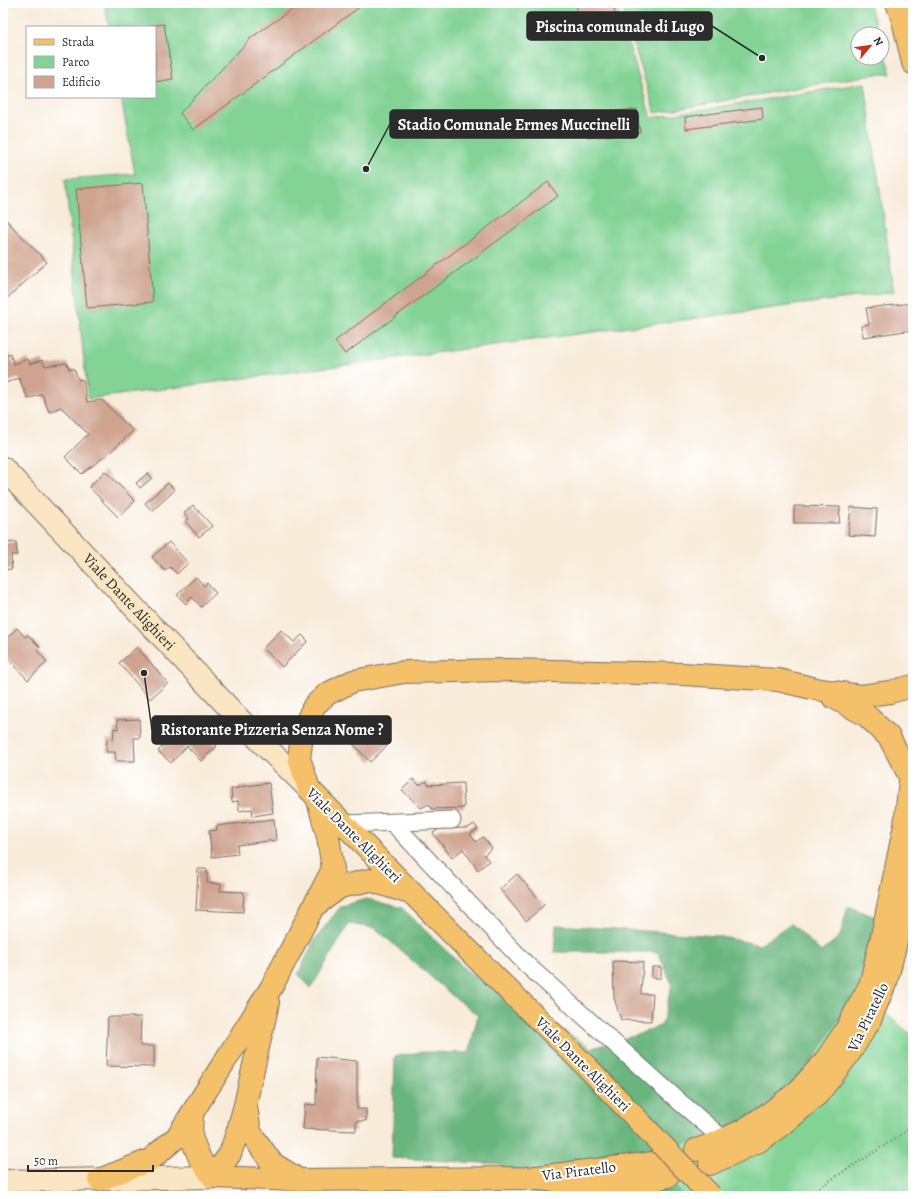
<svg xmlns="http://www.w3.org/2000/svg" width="916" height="1199" viewBox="0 0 916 1199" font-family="Alegreya,serif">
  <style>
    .green { fill: #82d394; stroke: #567f60 }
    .forest { fill: #69b57e; stroke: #4a7054 }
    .building { fill: #cfa38e }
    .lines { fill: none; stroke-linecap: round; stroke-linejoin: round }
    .street-casing { stroke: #736e68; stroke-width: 19 }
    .secondary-casing { stroke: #736e68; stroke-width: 24 }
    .primary-casing { stroke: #736e68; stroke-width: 24 }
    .path { stroke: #736e68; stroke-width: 2.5; stroke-dasharray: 1 3; stroke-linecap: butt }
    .street { stroke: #fff; stroke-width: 17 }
    .secondary { stroke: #fbe6c3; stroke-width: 22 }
    .primary { stroke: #f4c16a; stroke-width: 22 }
    .primary-bridge-casing { stroke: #736e68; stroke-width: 24; stroke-linecap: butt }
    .primary-bridge { stroke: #f4c16a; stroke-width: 22 }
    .labels { text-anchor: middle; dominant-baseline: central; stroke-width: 4; stroke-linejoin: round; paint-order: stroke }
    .street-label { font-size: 15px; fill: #2b2b2b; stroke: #fff }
    .leader { fill: none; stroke: #2b2b2b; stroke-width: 1.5 }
    .callout-dot { fill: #2b2b2b; stroke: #fff; stroke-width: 1.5 }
    .callout { fill: #2b2b2b; stroke: #2b2b2b; stroke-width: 1.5 }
    .callout-label { font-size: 16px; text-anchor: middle; font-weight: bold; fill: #fff }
  </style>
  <rect width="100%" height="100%" fill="#fff"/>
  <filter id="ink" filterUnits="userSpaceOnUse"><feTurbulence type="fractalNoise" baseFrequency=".025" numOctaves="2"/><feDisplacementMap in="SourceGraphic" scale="8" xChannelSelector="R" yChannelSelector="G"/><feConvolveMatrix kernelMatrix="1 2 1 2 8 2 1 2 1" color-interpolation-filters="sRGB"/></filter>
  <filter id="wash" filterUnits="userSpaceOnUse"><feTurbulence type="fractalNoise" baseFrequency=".012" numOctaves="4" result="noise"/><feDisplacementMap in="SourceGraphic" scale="16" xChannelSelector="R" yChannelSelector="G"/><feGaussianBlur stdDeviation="0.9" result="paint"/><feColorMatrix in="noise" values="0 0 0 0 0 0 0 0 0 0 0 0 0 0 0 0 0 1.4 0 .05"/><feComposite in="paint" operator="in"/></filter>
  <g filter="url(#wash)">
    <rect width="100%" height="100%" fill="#f8ebd9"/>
    <!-- green -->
    <path class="green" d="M115 3H616L651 118 865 83 894 292 88 399 65 179 135 174 121 97H155V27H109L105 6Z
      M621 3H869L879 34H858V58H882V44L891 74H876L655 113Z
      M873 929 902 970 885 1013 913 1036V1196H684L645 1157 728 1128 784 1098 820 1048 864 975Z"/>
    <!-- forest -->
    <path class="forest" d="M367 899 402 908 467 971 592 1048 634 1036 662 1025 672 984 658 952H554L556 925 717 936 760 945 791 923 821 952 840 936 848 906 875 917 864 975 820 1048 784 1098 728 1128 645 1156 684 1196H532L501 1164 392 1158 395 1056 424 1052 469 1053 478 1015 455 998 375 928 349 924 311 988 298 974 314 941 341 906Z"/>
    <g id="blocks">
      <!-- building -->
      <path class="building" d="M301 3H365L193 130 180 113 252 37Z
        M575 3H612L618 22 585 33Z
        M164 24 173 79 155 82V27L149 26Z
        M762 107 763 119 686 129 685 117Z
        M637 109 640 132 588 138 585 114Z
        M548 182 558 196 345 354 335 341Z
        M143 183 153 302 87 308 76 189Z
        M3 217 47 262 3 302Z
        M913 303V330L863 337 861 326 869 324 866 308Z
        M10 354 14 364 28 359 30 364 42 360 45 366 67 363 69 369H74L78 379 83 380 87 402 102 400 133 431 108 454 82 474 65 457 88 434 61 407 49 412 42 394 28 399 19 378 3 384V357Z
        M105 471 135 501 118 517 89 487Z
        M148 473 152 478 140 488 136 483Z
        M168 483 175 490 152 511 145 503Z
        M193 505 212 526 199 537 185 521 189 519 184 513Z
        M794 506 840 507 839 523H794Z
        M851 507 877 509 875 537 848 535Z
        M16 542 17 555H11L12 569 3 570V543Z
        M169 542 188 563 177 574 170 567 165 571 152 557Z
        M196 577 204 586 207 583 216 593 201 607 192 597 186 604 177 595Z
        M17 628 25 637 28 635 40 647 37 650 47 662 28 680 3 653V642Z
        M281 630 294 642 302 635 308 641 282 667 263 648Z
        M137 647 168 683 150 699 119 663Z
        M365 718 390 743 370 762 346 736Z
        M139 719 140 738H134L135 761H116L115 752H106L107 739 113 740 114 728 118 729 117 720Z
        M195 724 217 746 201 761 187 746 171 763 158 751 179 730 185 735Z
        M413 779 419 785 427 781 428 785 463 783 464 808 432 809 429 804 421 808 402 790Z
        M269 783 273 813 253 816 252 809 239 811 238 801 232 802 231 789 238 788V787Z
        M274 819 276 840 237 845 238 854 212 857 209 831 217 830 216 826Z
        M474 824 478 829 470 834 476 842 483 837 492 848 484 855 489 861 478 870 463 849 452 858 433 833 439 829 468 828Z
        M198 869H207V883L221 884 220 891 244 892 243 912 196 910Z
        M517 874 544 905 526 921 500 889Z
        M613 961 643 962 641 994H653L651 1021 621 1020 614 998Z
        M652 967H661V978H652Z
        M108 1017H141L140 1046H154V1067L106 1066Z
        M317 1057 357 1061V1109H366V1121H356V1131L303 1129 305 1104 316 1105Z"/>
    </g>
  </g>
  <g filter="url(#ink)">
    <use href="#blocks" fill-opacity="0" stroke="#736e68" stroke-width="1"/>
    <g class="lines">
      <!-- street casing -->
      <g class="street-casing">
        <path id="street" d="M393 823 527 965 681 1103 723 1139
          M344 824 452 820"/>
      </g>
      <!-- secondary casing -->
      <g class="secondary-casing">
        <g id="secondary">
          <path id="s1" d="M3 468 262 743 309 789"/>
          <path d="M3 1181 213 1177"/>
        </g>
      </g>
      <!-- primary casing -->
      <g class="primary-casing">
        <path id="primary" d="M897 3 903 20 913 63
          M833 697 866 715 889 737 910 777
          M905 825 912 763
          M317 904 340 887 370 880 410 893
          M587 1067 495 977 309 789 299 758 303 729 314 706 327 694 353 681 404 672 508 670 683 674 778 680 816 689 861 696 890 692 913 686
          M246 1107 250 1132 272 1163 299 1180
          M192 1114 191 1137 200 1159 213 1177
          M696 1150 711 1145 744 1130 771 1112 797 1092 825 1061 846 1030 870 985 882 936 905 825 899 929 887 979 869 1022 849 1054 818 1094 787 1121 759 1141 710 1164
          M654 1163 528 1178 608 1186 647 1181 668 1176
          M213 1177 300 1180 528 1178
          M213 1177 230 1154 238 1130 245 1105 268 1003
          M99 1180 150 1160 177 1137 271 988 333 869 328 837 317 797"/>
      </g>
      <!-- path -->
      <path class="path" d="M806 1196 913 1127"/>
      <!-- street -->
      <use href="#street" class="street"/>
      <!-- secondary -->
      <use href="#secondary" class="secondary"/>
      <!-- primary -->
      <use href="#primary" class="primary"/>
      <!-- primary-bridge casing -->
      <g class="primary-bridge-casing">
        <path id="primary-bridge" d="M587 1067 711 1196"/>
      </g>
      <!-- primary-bridge -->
      <use href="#primary-bridge" class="primary-bridge"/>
    </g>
  </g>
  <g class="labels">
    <!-- street labels -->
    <g class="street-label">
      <text stroke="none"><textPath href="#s1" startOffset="184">Viale Dante Alighieri</textPath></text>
      <text transform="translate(354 835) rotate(45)">Viale Dante Alighieri</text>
      <text transform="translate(868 1017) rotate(-64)">Via Piratello</text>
      <text transform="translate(583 1064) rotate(45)">Viale Dante Alighieri</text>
      <text transform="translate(579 1171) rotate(-7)">Via Piratello</text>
    </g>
  </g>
  <!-- callouts -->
  <path class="leader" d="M762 58L712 26M366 169L390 124M144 673L152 730"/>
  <g class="callout-dot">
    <circle cx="762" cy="58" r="4"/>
    <circle cx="366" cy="169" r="4"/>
    <circle cx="144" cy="673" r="4"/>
  </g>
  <g class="callout">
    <rect x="527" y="12" width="185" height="28" rx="4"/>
    <rect x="390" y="110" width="248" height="28" rx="4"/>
    <rect x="152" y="716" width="239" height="28" rx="4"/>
  </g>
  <g class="callout-label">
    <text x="620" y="32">Piscina comunale di Lugo</text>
    <text x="514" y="130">Stadio Comunale Ermes Muccinelli</text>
    <text x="272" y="735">Ristorante Pizzeria Senza Nome ?</text>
  </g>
  <!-- margin -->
  <rect width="916" height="1199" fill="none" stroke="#fff" stroke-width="16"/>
  <!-- legend -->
  <rect x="26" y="26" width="130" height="72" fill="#ffffff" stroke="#aaaaaa"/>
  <rect x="34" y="39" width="20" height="6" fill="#f4c16a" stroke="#aaaaaa"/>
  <text x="62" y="46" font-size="12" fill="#2b2b2b">Strada</text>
  <rect x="34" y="56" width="20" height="12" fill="#82d394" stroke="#aaaaaa"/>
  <text x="62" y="66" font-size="12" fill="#2b2b2b">Parco</text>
  <rect x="34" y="76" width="20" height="12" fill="#cfa38e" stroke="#aaaaaa"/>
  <text x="62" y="86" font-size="12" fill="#2b2b2b">Edificio</text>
  <!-- north arrow -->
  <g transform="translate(870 46) rotate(61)"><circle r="19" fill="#ffffff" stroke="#aaaaaa"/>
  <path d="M0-3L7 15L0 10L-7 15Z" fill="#c8321e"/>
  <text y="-6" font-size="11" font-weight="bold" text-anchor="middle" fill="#2b2b2b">N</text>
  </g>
  <!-- scale -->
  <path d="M28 1165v6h125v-6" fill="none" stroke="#2b2b2b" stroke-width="2"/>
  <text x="34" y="1165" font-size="12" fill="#2b2b2b" stroke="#ffffff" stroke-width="3" paint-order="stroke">50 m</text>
</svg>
